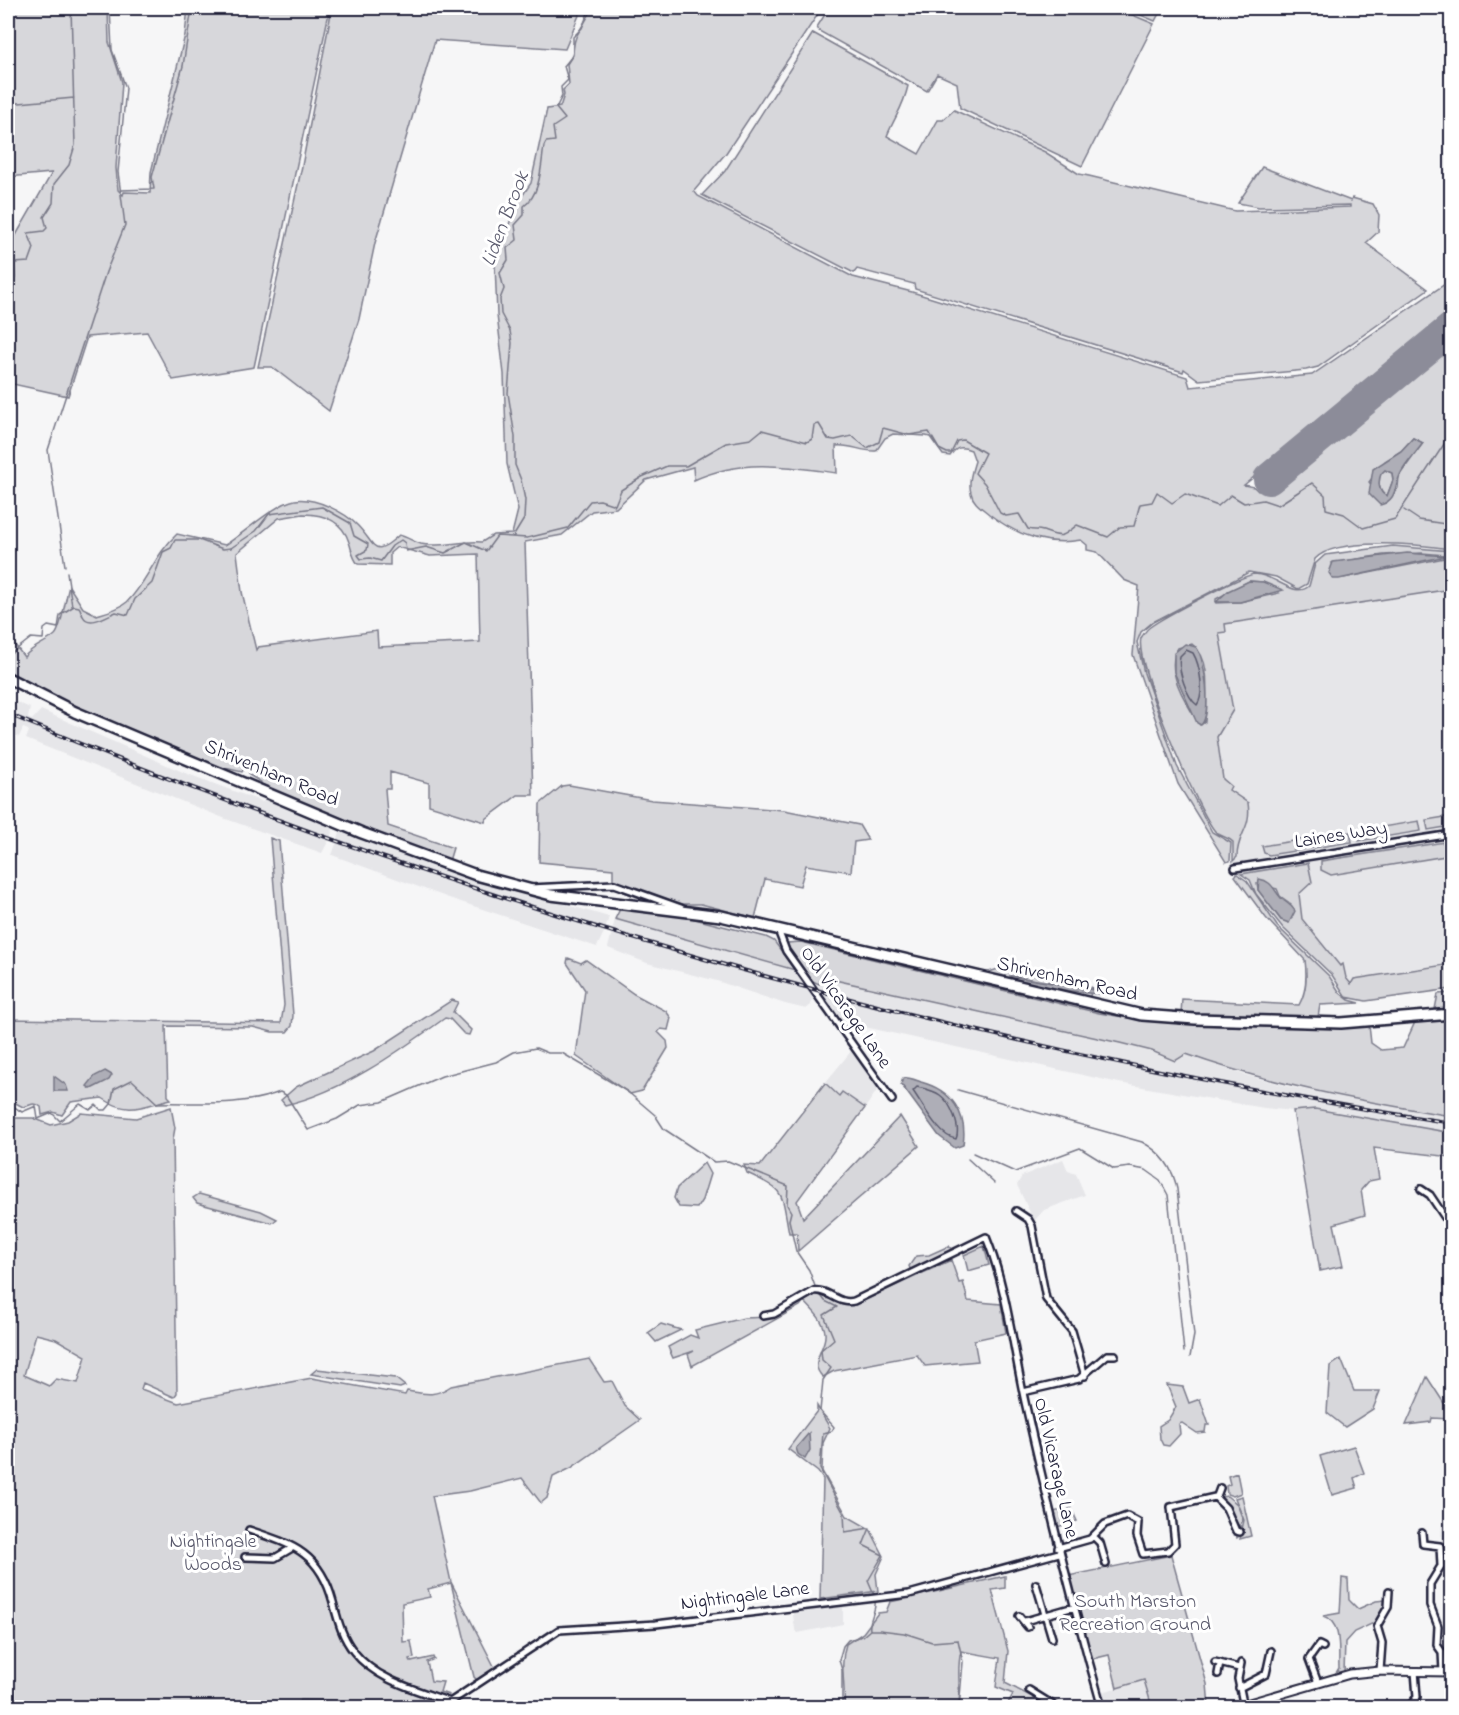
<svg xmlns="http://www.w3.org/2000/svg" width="1459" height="1715" viewBox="0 0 1459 1715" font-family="'Indie Flower',sans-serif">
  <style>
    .built { fill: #e6e6e9 }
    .green { fill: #d7d7db; stroke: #7c7c8b; stroke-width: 1.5; fill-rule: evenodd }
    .water { fill: #aeaeb7; stroke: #767685; stroke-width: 1.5; fill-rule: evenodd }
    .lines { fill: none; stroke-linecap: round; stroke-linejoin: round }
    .shore { stroke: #5a5a6d; stroke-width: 1.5 }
    .stream { stroke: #767685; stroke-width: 1.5 }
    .runway { stroke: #8c8c99; stroke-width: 32 }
    .street-casing { stroke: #22223b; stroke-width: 10 }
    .secondary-casing { stroke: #22223b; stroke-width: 11 }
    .highway-casing { stroke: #22223b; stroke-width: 14 }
    .street { stroke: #fff; stroke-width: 5 }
    .secondary { stroke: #fff; stroke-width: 7 }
    .highway { stroke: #fff; stroke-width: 9 }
    .rail-casing { stroke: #22223b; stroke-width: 4 }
    .rail { stroke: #fff; stroke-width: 1.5; stroke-dasharray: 4.5; stroke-linecap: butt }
    .labels { text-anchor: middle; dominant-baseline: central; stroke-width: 6; stroke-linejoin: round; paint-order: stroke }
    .street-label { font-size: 20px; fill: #22223b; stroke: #fff }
    .park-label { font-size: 20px; fill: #58586b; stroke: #fff }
    .water-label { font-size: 21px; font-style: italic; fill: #5a5a6d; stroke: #fff }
  </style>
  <rect width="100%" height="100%" fill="#f6f6f7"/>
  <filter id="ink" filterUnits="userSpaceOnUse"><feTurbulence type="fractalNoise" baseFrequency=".0167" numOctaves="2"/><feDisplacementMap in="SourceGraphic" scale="12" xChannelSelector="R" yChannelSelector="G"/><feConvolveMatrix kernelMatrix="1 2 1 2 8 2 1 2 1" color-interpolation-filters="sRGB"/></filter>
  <g filter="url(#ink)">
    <!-- built -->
    <path class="built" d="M1451 589V964L1354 979 1351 984 1346 978 1343 965 1341 967 1302 919 1299 894 1312 882 1308 864 1236 875 1234 861 1238 855 1237 846 1250 817 1223 779 1217 737 1233 706 1217 625Z
      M8 698 30 708 28 718 32 720 41 710 185 773 263 802 266 798 324 822 333 830 330 838 322 853 226 819 26 739 29 731 26 729 23 728 19 737 8 732Z
      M340 833H350L484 881 609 917 605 930 597 947 446 897 332 855Z
      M615 919 795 970 807 987 812 998 811 1005 806 1009 785 1004 717 981 647 963 608 948Z
      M821 977 1120 1043 1152 1051 1162 1057 1183 1058 1185 1054 1242 1074 1291 1087 1451 1116V1133L1315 1109 1293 1111 1264 1108 1119 1083 842 1022 818 990Z
      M852 1050 878 1089 865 1108 843 1093 840 1096 825 1083Z
      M1063 1159 1068 1171 1076 1174 1085 1195 1044 1210 1034 1221 1017 1185 1022 1176Z
      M1451 1522 1452 1663 1448 1664 1444 1626 1447 1620V1606L1441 1541 1442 1523Z
      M843 1603V1624L798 1633 795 1629 792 1608Z
      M1144 1680 1152 1707H1107L1102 1692Z"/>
    <!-- green -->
    <path class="green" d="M8 8H112V11L108 10 109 42 122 82 116 168 118 190 123 195 124 192 150 193 151 172 185 35 188 8H330L254 367 173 380 147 332 87 337 68 396 8 383V249L52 173 8 177Z
      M332 8H582L565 49 435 40 375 243 359 319 329 411 272 367H258L302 166Z
      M593 8H822L726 153 694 191 698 196 853 277 912 292 1187 377 1190 387 1312 375 1451 280V317L1244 485 1254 487 1258 491 1269 490 1451 341V549C1422 545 1335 536 1315 559L1307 584 1298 589 1276 577 1249 572 1153 622 1141 632 1137 642 1144 673 1177 766 1212 832 1231 843 1230 861 1226 862 1178 784 1133 655 1139 586 1124 580 1097 552 1087 550V545L1081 540C1047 546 1016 535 989 514 982 508 973 503 971 493 968 482 972 471 975 461L971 450C960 446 956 447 950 456L943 455 930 437 926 436 893 434 885 438 876 451C862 452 850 444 836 446L837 473C787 466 742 458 694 480L693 467 646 480 616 508 592 511 562 535 525 542 533 795H518L486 819 485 822 429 805V783L390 772V789H385L388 826 453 848 449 861 365 830 260 785 261 782 249 775V760L242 772 208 764 77 711 8 674V641H12L24 657C33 646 44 644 55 635 61 630 66 596 69 586L83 608 97 615C107 612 119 609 127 602 147 582 155 554 177 534L225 545C243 534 276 503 295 500 315 497 345 512 358 526 376 545 373 559 399 535 407 537 414 542 421 544 438 548 463 540 482 542L493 535 512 534 518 510 507 464 504 374 497 315 495 263 516 205 531 183 547 109 560 107 564 95 563 90 569 84 567 64C577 50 571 49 576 37 581 27 588 18 593 8ZM1413 438 1423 443 1399 476 1398 488 1386 503 1369 482 1385 461 1401 451ZM303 514C324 514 342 520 349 542 352 550 352 557 358 564L390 565V553L397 547 430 556 478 554 480 642 378 647 377 631 258 647 256 650 242 592 237 553 279 518Z
      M829 8H1116L1154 24 1082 166 960 108 957 83 937 74 927 91 819 31 817 27Z
      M1124 8H1162L1155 21Z
      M813 33 908 86C903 108 895 116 887 136L919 154 938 120H943L954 110 1045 152 1079 174 1089 176 1235 211 1350 207V205L1259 207 1238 203 1262 167 1351 201 1352 198 1373 204 1379 215 1378 232 1366 243 1428 289 1318 367 1306 370 1199 380 1184 369 1183 372 915 289 914 284 857 269 854 273 702 195 725 171Z
      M1451 320V337L1270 485 1265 488 1256 480 1258 476Z
      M1385 470 1392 473 1393 480 1387 496C1378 493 1378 481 1381 473Z
      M1393 546 1451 551V589L1225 624 1226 632 1219 633 1233 710 1217 737 1223 779 1231 786 1229 790 1248 803C1252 829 1237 834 1237 857L1233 861V842C1227 836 1219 837 1214 830 1196 806 1134 663 1141 638 1144 633 1146 630 1150 627 1162 618 1244 574 1255 574 1276 575 1295 599 1309 586L1315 564 1325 555ZM1422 553 1445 555 1444 558 1344 578 1332 563 1383 555ZM1249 581 1263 582 1279 593 1240 602 1216 603V599ZM1192 644C1214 660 1205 700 1205 722L1200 725C1188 706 1163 670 1178 648Z
      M569 785 652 800 784 810 859 825 868 840 854 842 851 872 806 865 800 886 765 879 755 918 701 904H681L613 882V869L539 862 540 804 562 786Z
      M1451 816V826L1428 830 1426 820Z
      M1419 821 1421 831 1359 841 1357 831Z
      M1350 832 1352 842 1269 855 1264 853 1262 846Z
      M270 838 279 841 293 1015 292 1026 287 1032H272L253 1027 166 1026 168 1096 171 1099C142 1106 129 1116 102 1098L71 1102 62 1115 53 1112 42 1115 41 1107C33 1101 31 1106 23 1107L8 1099V1019L281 1023 284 1005Z
      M1451 841V855L1331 875 1321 870V861Z
      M1308 863 1312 882 1299 894 1302 919 1340 966 1343 964 1346 978 1351 984 1354 979 1451 964V989L1366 1001 1346 997 1332 975 1283 928 1256 894 1250 880 1241 874ZM1257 884 1277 889 1280 896 1291 904 1281 920 1258 890Z
      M1237 874 1247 881 1277 926 1329 976 1340 993 1349 1000 1360 1003 1320 1005 1318 1017 1181 1014 1182 999 1299 1005C1307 991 1307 976 1305 960L1266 918 1235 876Z
      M620 909 683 916 766 937 774 941 795 970 615 919Z
      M801 942 1099 1013C1192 1030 1276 1027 1369 1025L1371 1043 1381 1050 1403 1048 1416 1020H1451V1116C1361 1101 1272 1085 1186 1054L1175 1061 1152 1051 1120 1043 821 977 819 984C805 979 791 957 787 943Z
      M568 958 581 963 586 960 634 994 666 1011 671 1018 668 1030 661 1029 658 1032 667 1041 668 1048 642 1091 630 1094 576 1056 585 990 567 963Z
      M1001 968 1103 990 1011 976 1023 982 1091 993 1088 1001 983 974Z
      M1451 993V1009H1435L1438 994Z
      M452 1000 458 1002 453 1012 471 1030 469 1035 464 1034 450 1019 445 1018C398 1052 343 1092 285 1105L281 1100 296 1087 374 1051Z
      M825 1083 839 1096 842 1092 865 1108 797 1201 803 1218 900 1116 919 1146 798 1251 797 1233H789C781 1192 787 1191 747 1173L744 1165 760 1166Z
      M171 1107 175 1128 173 1139 177 1393 174 1397 143 1383 141 1389 178 1403 312 1378 405 1395 407 1391C425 1394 435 1397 451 1386L589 1359 604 1382 612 1381 625 1406 640 1420 571 1468 553 1477 547 1498 541 1503 522 1478 470 1491 432 1496 451 1582 495 1668 477 1680 474 1677 451 1583 428 1589 430 1597 402 1603 403 1642 411 1641 414 1658 410 1659 411 1662 433 1657 434 1659 427 1662 431 1681 443 1682 440 1692 449 1695 445 1703 300 1700 296 1708H8V1118H33L51 1125 68 1121 81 1113 136 1118ZM36 1334 56 1339 86 1356 78 1383 56 1379 49 1386 24 1375Z
      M1315 1109 1452 1133 1451 1157 1374 1148 1379 1179 1369 1181 1361 1190 1365 1215 1334 1224 1343 1266 1320 1271 1293 1111Z
      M704 1163 710 1174 702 1200 697 1208 679 1207 674 1198 677 1188Z
      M199 1194 261 1211 277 1219 272 1223 197 1203 193 1198Z
      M949 1246 953 1252 911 1271 909 1266 916 1256 929 1255Z
      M984 1246 989 1265 968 1271 964 1255Z
      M951 1260 959 1283 963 1282 968 1301 1001 1304 1006 1333 974 1340 978 1361 925 1366 917 1355 834 1371 823 1377C807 1363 827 1348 825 1333 824 1320 812 1310 804 1301L800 1306 692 1366 688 1354 694 1351 673 1358 668 1347 690 1335 698 1338 695 1330 744 1318 772 1317 817 1294 852 1306Z
      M661 1324 681 1330 656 1342 648 1333Z
      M1341 1359 1354 1391H1380L1373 1409 1345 1427 1327 1413 1330 1366Z
      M317 1369 395 1378 405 1386 400 1388 311 1374Z
      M1427 1377 1451 1414 1450 1419 1432 1418 1431 1422 1406 1425Z
      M1167 1385 1183 1387 1189 1403 1200 1399 1209 1425H1206L1205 1432 1197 1433 1182 1423 1179 1424 1180 1434 1169 1446 1163 1445 1160 1439 1159 1426 1168 1420 1176 1407Z
      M817 1406 830 1428 823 1443 822 1471 847 1516 870 1529 884 1556 876 1574 878 1591 820 1599 823 1479 818 1472 788 1449 817 1411Z
      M1354 1446 1364 1473 1354 1478 1357 1488 1332 1495 1320 1456Z
      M1237 1473 1241 1493 1233 1496 1227 1494 1226 1486 1230 1484 1228 1476Z
      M1227 1496 1237 1504 1243 1520 1240 1525C1241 1531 1242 1534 1237 1538L1236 1533 1241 1530 1221 1497Z
      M1242 1496 1251 1536 1240 1539 1244 1520 1235 1498Z
      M1071 1508 1077 1521 1057 1527 1053 1512Z
      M1171 1555 1207 1684 1209 1707H1152L1144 1680 1117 1688 1109 1655 1092 1659 1068 1576Z
      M1005 1576V1588L992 1590 1008 1651 1005 1683 1052 1707H1006L1013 1694 996 1687 1000 1658 961 1651C956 1672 961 1686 959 1707H844C846 1685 839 1665 846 1644L863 1633 878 1613 886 1612 890 1602Z
      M1342 1578 1348 1579 1349 1600 1358 1609 1376 1601 1385 1600 1386 1605 1376 1622 1354 1632 1345 1642 1344 1673 1334 1676 1339 1668C1338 1651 1343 1622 1323 1616L1340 1613Z"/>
    <!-- water -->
    <path class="water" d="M1413 438 1423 443C1416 453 1405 464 1400 475 1394 488 1397 500 1380 505L1369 494 1373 469 1401 451ZM1385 470 1392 473 1393 480 1387 496C1378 493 1378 481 1381 474Z
      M1407 553 1446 556 1339 579H1333L1329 573 1333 562Z
      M1249 581 1263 582 1283 590 1240 602H1216L1228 591Z
      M1185 644 1196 647C1206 659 1212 716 1201 725L1197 723 1174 672V653Z
      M1259 879C1272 881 1273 889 1281 898 1286 903 1291 904 1295 911L1289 923 1281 920 1258 890Z
      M1010 976 1100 991V994C1070 992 1040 986 1011 979Z
      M105 1071 112 1075 109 1080 91 1089 87 1086 95 1076Z
      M54 1076 66 1085 68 1091H54Z
      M903 1078C910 1077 915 1080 921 1082 951 1090 968 1113 963 1145L955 1148 939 1136 901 1084Z
      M809 1433 810 1450 805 1459 798 1454 796 1448Z"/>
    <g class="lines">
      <!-- shore -->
      <path class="shore" d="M1186 650 1193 653C1200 665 1205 694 1197 705 1187 698 1177 669 1180 656Z
        M917 1087C925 1089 933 1090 940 1095 951 1103 961 1127 956 1139 939 1137 923 1105 913 1091Z"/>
      <!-- stream -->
      <path class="stream" d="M8 8 12 104
        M8 104 74 98
        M120 190 154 189 152 177 183 66 192 8
        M8 287 15 278 14 263 29 262 34 248 28 233 44 231 47 228 44 217 53 203 54 184 69 165 75 145 71 8
        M1404 510 1419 520 1452 525
        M513 537 524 519 525 500 521 480 515 465V437L508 393 512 343 510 331 501 314 500 299 504 289 500 273 508 260 507 248 517 240 515 225 524 215V206C541 194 541 165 544 146L546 142 555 141 553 127 565 119 556 108 562 96 561 87 568 80 564 66 573 55V37L582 28 590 8
        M65 566 48 450 106 272 125 225 118 172 126 88 112 50 110 8
        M67 572 72 606
        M8 656 31 638 43 639 44 629 48 626 58 628 60 615 74 606 79 607C81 609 81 613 83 616 89 628 108 615 116 612L128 615 135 599 152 583 163 552 171 548 175 540H199L223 549 231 548 256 531 269 514 322 507 350 523 354 536 368 544 367 550 358 555 361 559 370 558 381 561 392 546 401 540 405 543 406 551 426 547 445 553 466 542 486 551 497 536 527 538 568 528 590 501 600 500 615 505 621 490 642 477 667 466H686L726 443 751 439 762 430 807 442 812 439 814 425 819 424 828 439 835 440 852 436 867 448 879 442 883 428 909 435 929 432 939 449 947 453H951L957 441 963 440 985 453 975 473 985 484 1000 513 1006 516 1019 514 1028 529C1034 531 1037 529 1043 531 1063 538 1061 538 1077 525L1108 537 1120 527 1134 526 1140 504 1152 502 1157 492 1172 503 1185 494 1218 506 1231 495 1244 503 1263 500 1278 505 1312 483 1325 495 1326 509 1344 514 1363 528 1395 519 1452 432
        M958 1090 1142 1142C1161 1152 1173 1168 1177 1189L1194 1335 1190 1357
        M8 1103 22 1112 36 1106 38 1119 52 1113 60 1121 80 1104 90 1110 96 1105 101 1110H106L111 1104 114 1089 132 1080 157 1103C198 1102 241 1107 280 1092L286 1095 308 1130 337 1119 360 1105 382 1102 442 1076 496 1062 514 1052 536 1048 548 1053H562L628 1092 655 1115 664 1129 714 1162 728 1161 788 1186 787 1205 791 1212 789 1220 796 1251 809 1270 816 1289
        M973 1153 1015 1172 1080 1148 1114 1169 1130 1167 1146 1170 1160 1180 1168 1195 1184 1352
        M968 1159 994 1183
        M819 1293 825 1301 837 1307 824 1315 834 1339 821 1350 822 1360 831 1368 823 1380 820 1411 834 1427 832 1431 823 1433 820 1469 844 1514 845 1532 870 1528 863 1545 883 1555 868 1581 874 1595
        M870 1630C868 1619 877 1611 875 1600
        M842 1708V1670L839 1660 843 1646 848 1640 863 1636 870 1630H880L904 1633 932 1642 958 1640 963 1662 959 1708"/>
      <!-- runway -->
      <path class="runway" d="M1269 479 1452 328"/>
      <!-- street casing -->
      <g class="street-casing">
        <path id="street" d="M1235 868 1452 834
          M530 888 614 884 681 908
          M778 930 786 951 892 1100
          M1421 1189 1430 1195 1452 1228
          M1016 1211 1028 1219 1032 1226 1046 1299 1072 1331 1085 1376
          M763 1316 774 1314 814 1291C829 1289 838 1305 854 1301L986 1237C1007 1288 1013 1348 1025 1402 1048 1505 1073 1606 1102 1708
          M1023 1392 1079 1379 1107 1355H1115
          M1217 1496 1220 1488
          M249 1530C294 1545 320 1553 333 1602 338 1621 342 1637 354 1652 377 1681 418 1690 450 1702L559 1630 656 1624 909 1594 1059 1553
          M1422 1533 1423 1544 1440 1546 1441 1566 1430 1584V1605L1438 1626 1437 1645 1442 1652 1443 1672
          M1093 1536 1100 1543 1106 1564
          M1058 1548 1090 1539 1105 1524 1127 1516 1138 1522 1137 1536 1143 1554 1168 1551 1175 1544 1171 1507 1215 1497 1226 1508 1236 1531 1240 1532
          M245 1557 275 1558 292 1548
          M1036 1584 1052 1638
          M1019 1616 1028 1627
          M1025 1621 1074 1607
          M1215 1662 1239 1668
          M1241 1663 1238 1679 1243 1703
          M1380 1671 1382 1643 1377 1626 1388 1607 1389 1591
          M1218 1674 1220 1663
          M1318 1683 1309 1659 1319 1645 1323 1647
          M1239 1688 1266 1674 1271 1651
          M1029 1690 1058 1708
          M1408 1708 1417 1697 1415 1671"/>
      </g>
      <!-- secondary casing -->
      <g class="secondary-casing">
        <path id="secondary" d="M1232 1708 1350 1674 1380 1671 1452 1672"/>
      </g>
      <!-- highway casing -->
      <g class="highway-casing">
        <path id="highway" d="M8 678 75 712 362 833 476 875 551 895 721 916 1142 1015 1195 1019 1341 1023 1452 1014"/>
      </g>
      <!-- street -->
      <use href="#street" class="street"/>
      <!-- secondary -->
      <use href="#secondary" class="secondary"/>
      <!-- highway -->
      <use href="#highway" class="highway"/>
      <!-- rail casing -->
      <g class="rail-casing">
        <path id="rail" d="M8 714C472 908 954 1047 1452 1123"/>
      </g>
      <!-- rail -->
      <use href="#rail" class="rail"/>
    </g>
  </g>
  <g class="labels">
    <!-- street labels -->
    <g class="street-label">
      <text transform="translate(271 774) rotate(23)">Shrivenham Road</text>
      <text transform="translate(1341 836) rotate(-9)">Laines Way</text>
      <text transform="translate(1067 980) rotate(13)">Shrivenham Road</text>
      <text transform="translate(845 1008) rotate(55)">Old Vicarage Lane</text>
      <text transform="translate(1055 1468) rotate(77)">Old Vicarage Lane</text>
      <text transform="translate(745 1597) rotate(-7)">Nightingale Lane</text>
    </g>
    <!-- park labels -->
    <g class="park-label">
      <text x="213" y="1542">Nightingale<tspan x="213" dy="23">Woods</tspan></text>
      <text x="1135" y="1602">South Marston<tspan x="1135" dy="23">Recreation Ground</tspan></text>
    </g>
    <!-- water labels -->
    <g class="water-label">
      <text transform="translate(506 219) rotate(-69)">Liden Brook</text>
    </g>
  </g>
  <!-- margin -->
  <rect width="1459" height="1715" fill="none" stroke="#fff" stroke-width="30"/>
  <rect x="15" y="15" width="1429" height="1685" fill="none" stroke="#22223b" stroke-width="2" filter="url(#ink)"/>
</svg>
